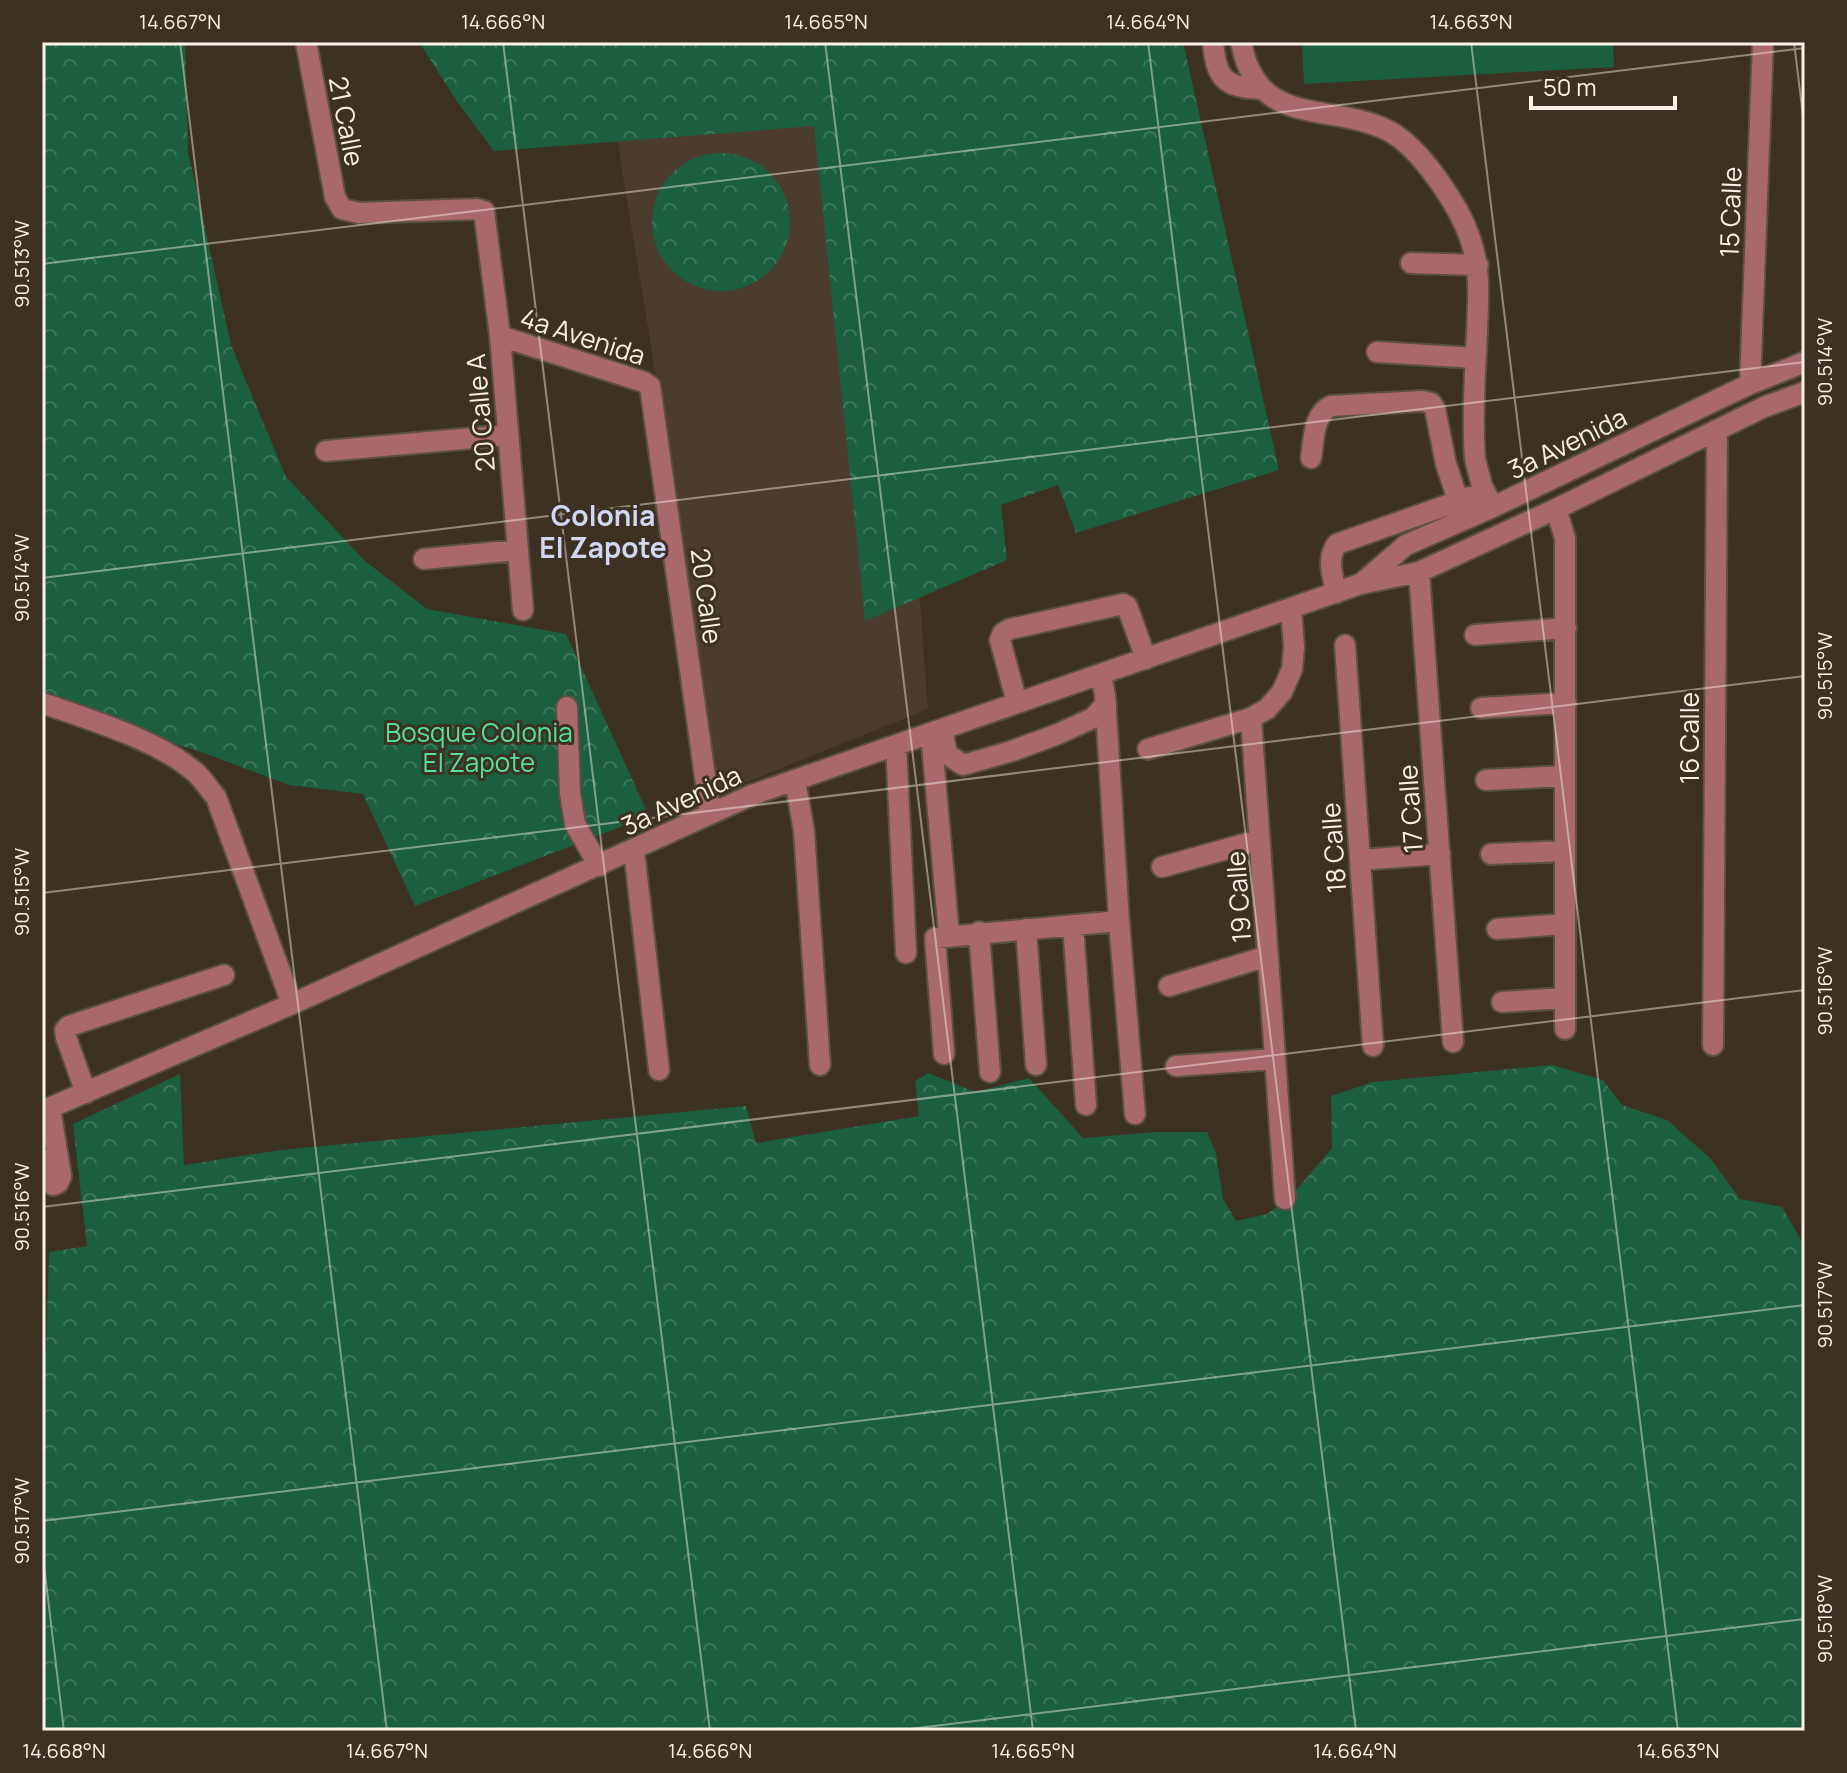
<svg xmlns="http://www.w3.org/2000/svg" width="1847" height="1773" viewBox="0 0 1847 1773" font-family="Manrope,sans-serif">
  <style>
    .education { fill: #4b3c2f }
    .forest { fill: url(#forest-crowns) }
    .garden { fill: #1b5e40 }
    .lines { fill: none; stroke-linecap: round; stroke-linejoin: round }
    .minor-casing { stroke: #5b5043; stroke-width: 24 }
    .minor { stroke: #a8686d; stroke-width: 20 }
    .ticks { fill: none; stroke: #faf2e9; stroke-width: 2; stroke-opacity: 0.45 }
    .labels { text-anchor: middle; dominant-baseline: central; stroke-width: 6; stroke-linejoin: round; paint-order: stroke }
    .street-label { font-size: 26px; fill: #faf2e9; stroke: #3d3123 }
    .park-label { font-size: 26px; fill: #53e2a2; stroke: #3d3123 }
    .neighbourhood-label { font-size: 28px; font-weight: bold; fill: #d0d8f4; stroke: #3d3123 }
    .neatline { fill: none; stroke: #faf2e9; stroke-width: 3 }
    .ticks-label { font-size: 20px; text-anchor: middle; fill: #faf2e9 }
  </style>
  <defs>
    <pattern id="forest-crowns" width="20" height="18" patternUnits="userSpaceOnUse" patternTransform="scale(2)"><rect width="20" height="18" fill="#1b5e40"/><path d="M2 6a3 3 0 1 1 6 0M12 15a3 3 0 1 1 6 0" fill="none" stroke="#3d765c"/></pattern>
  </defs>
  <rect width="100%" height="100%" fill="#3d3123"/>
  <!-- education -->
  <path class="education" d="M607 42H896L893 247 928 709 704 799 657 383 621 164Z"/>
  <!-- forest -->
  <path class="forest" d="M42 42H185L188 152 231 345 286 477 365 561 427 609 566 634 649 816 415 906 363 794 289 785 204 753 56 706 42 693Z
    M419 42H1183L1279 470 1076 533 1058 485 1001 505 1007 560 865 621 814 126 494 151 458 103Z
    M652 222a69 69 0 1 1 138 0a69 69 0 1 1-138 0Z
    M1552 1065 1603 1080 1622 1105 1667 1120 1710 1158 1740 1199 1782 1207 1805 1247V1731H42V1349L46 1348 49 1252 87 1246 73 1124 180 1074 184 1165 281 1150 746 1106 756 1143 919 1116 915 1081 928 1073 975 1092 1029 1078 1083 1138 1157 1132H1207L1216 1153 1223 1199 1236 1221 1267 1214 1291 1196 1332 1148 1331 1096 1373 1082Z"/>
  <!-- garden -->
  <path class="garden" d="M1302 42H1613L1614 67 1304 84Z"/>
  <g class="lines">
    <!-- minor casing -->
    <g class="minor-casing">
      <path id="minor" d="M306 42 335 197 342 209 359 213 477 209 484 211 500 336 523 610
        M1213 42C1216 79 1225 88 1262 89
        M1241 42C1257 130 1330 101 1389 131 1421 148 1460 207 1471 241 1481 271 1478 301 1477 332 1475 374 1472 417 1475 459L1482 486 1493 507
        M1411 263 1478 265
        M500 336 644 382 650 386 710 812
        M1377 352 1475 358
        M1750 384 1763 42
        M326 451 508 435
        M1311 458C1314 440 1313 414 1331 406L1422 401 1431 403 1435 409 1446 464 1458 500
        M1556 509 1565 538V1029
        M424 559 518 550
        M1419 572 1453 1042
        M1363 582 1406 545 1493 507 1750 384 1805 362
        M1336 593C1333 576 1326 558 1337 544L1470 497
        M1475 635 1566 628
        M1345 645 1373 1046
        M1101 675 1105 695 1119 921 1135 1114
        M42 703C88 719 159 740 196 773 203 779 209 789 216 797L292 1004
        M1017 703 1000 640 1003 633 1010 629 1123 604 1127 606 1146 659
        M567 707 570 793 575 824 599 866
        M1481 708 1566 703
        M1251 718 1285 1199
        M942 729 947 754 963 765 1012 751 1058 734 1093 718 1106 704
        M931 733 949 935
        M896 745 906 953
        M1148 749 1251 718 1267 709 1282 692 1292 669 1294 647 1291 608
        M795 780 804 831 820 1065
        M1486 780 1565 776
        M634 850 659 1070
        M1491 854 1565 851
        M1360 860 1440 854
        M1162 867 1259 840
        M1073 925 1086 1105
        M1026 929 1036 1065
        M1497 929 1565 924
        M979 932 990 1072
        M1169 986 1268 956
        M1502 1002 1565 998
        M1713 1045 1717 430
        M944 1054 935 938 1119 921
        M1176 1066 1275 1059
        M86 1093 66 1037 65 1030 69 1026 224 975
        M42 1111 292 1004 752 795 1360 584 1419 572 1556 509 1764 407 1805 392
        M42 1160 49 1182 53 1185 58 1183 61 1176 50 1108"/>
    </g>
    <!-- minor -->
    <use href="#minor" class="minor"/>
  </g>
  <!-- ticks -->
  <path class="ticks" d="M180 42 387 1731M503 42 710 1731M825 42 1033 1731M1148 42 1356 1731M1471 42 1678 1731M1794 42 1805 133M42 264 1805 48M42 578 1805 362M42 893 1805 676M42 1207 1805 990M42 1521 1805 1305M42 1549 64 1731M893 1731 1805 1619"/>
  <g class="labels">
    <!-- street labels -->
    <g class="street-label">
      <text transform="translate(347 121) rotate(79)">21 Calle</text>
      <text transform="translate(1730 212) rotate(-88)">15 Calle</text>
      <text transform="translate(583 336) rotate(18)">4a Avenida</text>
      <text transform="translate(480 413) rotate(-95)">20 Calle A</text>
      <text transform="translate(1567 443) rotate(-26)">3a Avenida</text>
      <text transform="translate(707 596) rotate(82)">20 Calle</text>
      <text transform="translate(1689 738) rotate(-90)">16 Calle</text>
      <text transform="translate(681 800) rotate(-25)">3a Avenida</text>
      <text transform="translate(1410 809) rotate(-94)">17 Calle</text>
      <text transform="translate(1333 848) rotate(-94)">18 Calle</text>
      <text transform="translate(1238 897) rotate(-94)">19 Calle</text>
    </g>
    <!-- park labels -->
    <g class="park-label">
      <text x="479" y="732">Bosque Colonia<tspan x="479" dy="30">El Zapote</tspan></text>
    </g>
    <!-- neighbourhood labels -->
    <g class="neighbourhood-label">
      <text x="603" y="515">Colonia<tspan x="603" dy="32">El Zapote</tspan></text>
    </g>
  </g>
  <!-- border -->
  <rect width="1847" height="1773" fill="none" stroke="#3d3123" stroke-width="88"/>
  <!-- scale -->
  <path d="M1531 96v12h144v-12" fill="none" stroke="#faf2e9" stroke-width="4"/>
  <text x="1543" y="96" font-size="24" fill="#faf2e9" stroke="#3d3123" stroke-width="6" paint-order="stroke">50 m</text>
  <rect x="44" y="44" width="1759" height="1685" class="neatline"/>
  <g class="ticks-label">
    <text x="180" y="29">14.667°N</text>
    <text x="503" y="29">14.666°N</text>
    <text x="826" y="29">14.665°N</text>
    <text x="1148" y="29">14.664°N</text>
    <text x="1471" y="29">14.663°N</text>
    <text transform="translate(22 264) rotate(-90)" y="7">90.513°W</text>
    <text transform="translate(1825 362) rotate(-90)" y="7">90.514°W</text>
    <text transform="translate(22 578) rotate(-90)" y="7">90.514°W</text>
    <text transform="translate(1825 676) rotate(-90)" y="7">90.515°W</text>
    <text transform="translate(22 892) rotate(-90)" y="7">90.515°W</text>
    <text transform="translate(1825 991) rotate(-90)" y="7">90.516°W</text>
    <text transform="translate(22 1207) rotate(-90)" y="7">90.516°W</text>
    <text transform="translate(1825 1305) rotate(-90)" y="7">90.517°W</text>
    <text transform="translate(22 1521) rotate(-90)" y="7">90.517°W</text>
    <text transform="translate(1825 1619) rotate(-90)" y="7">90.518°W</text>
    <text x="64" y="1758">14.668°N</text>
    <text x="387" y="1758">14.667°N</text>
    <text x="710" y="1758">14.666°N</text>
    <text x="1033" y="1758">14.665°N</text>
    <text x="1355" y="1758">14.664°N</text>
    <text x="1678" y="1758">14.663°N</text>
  </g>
</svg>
